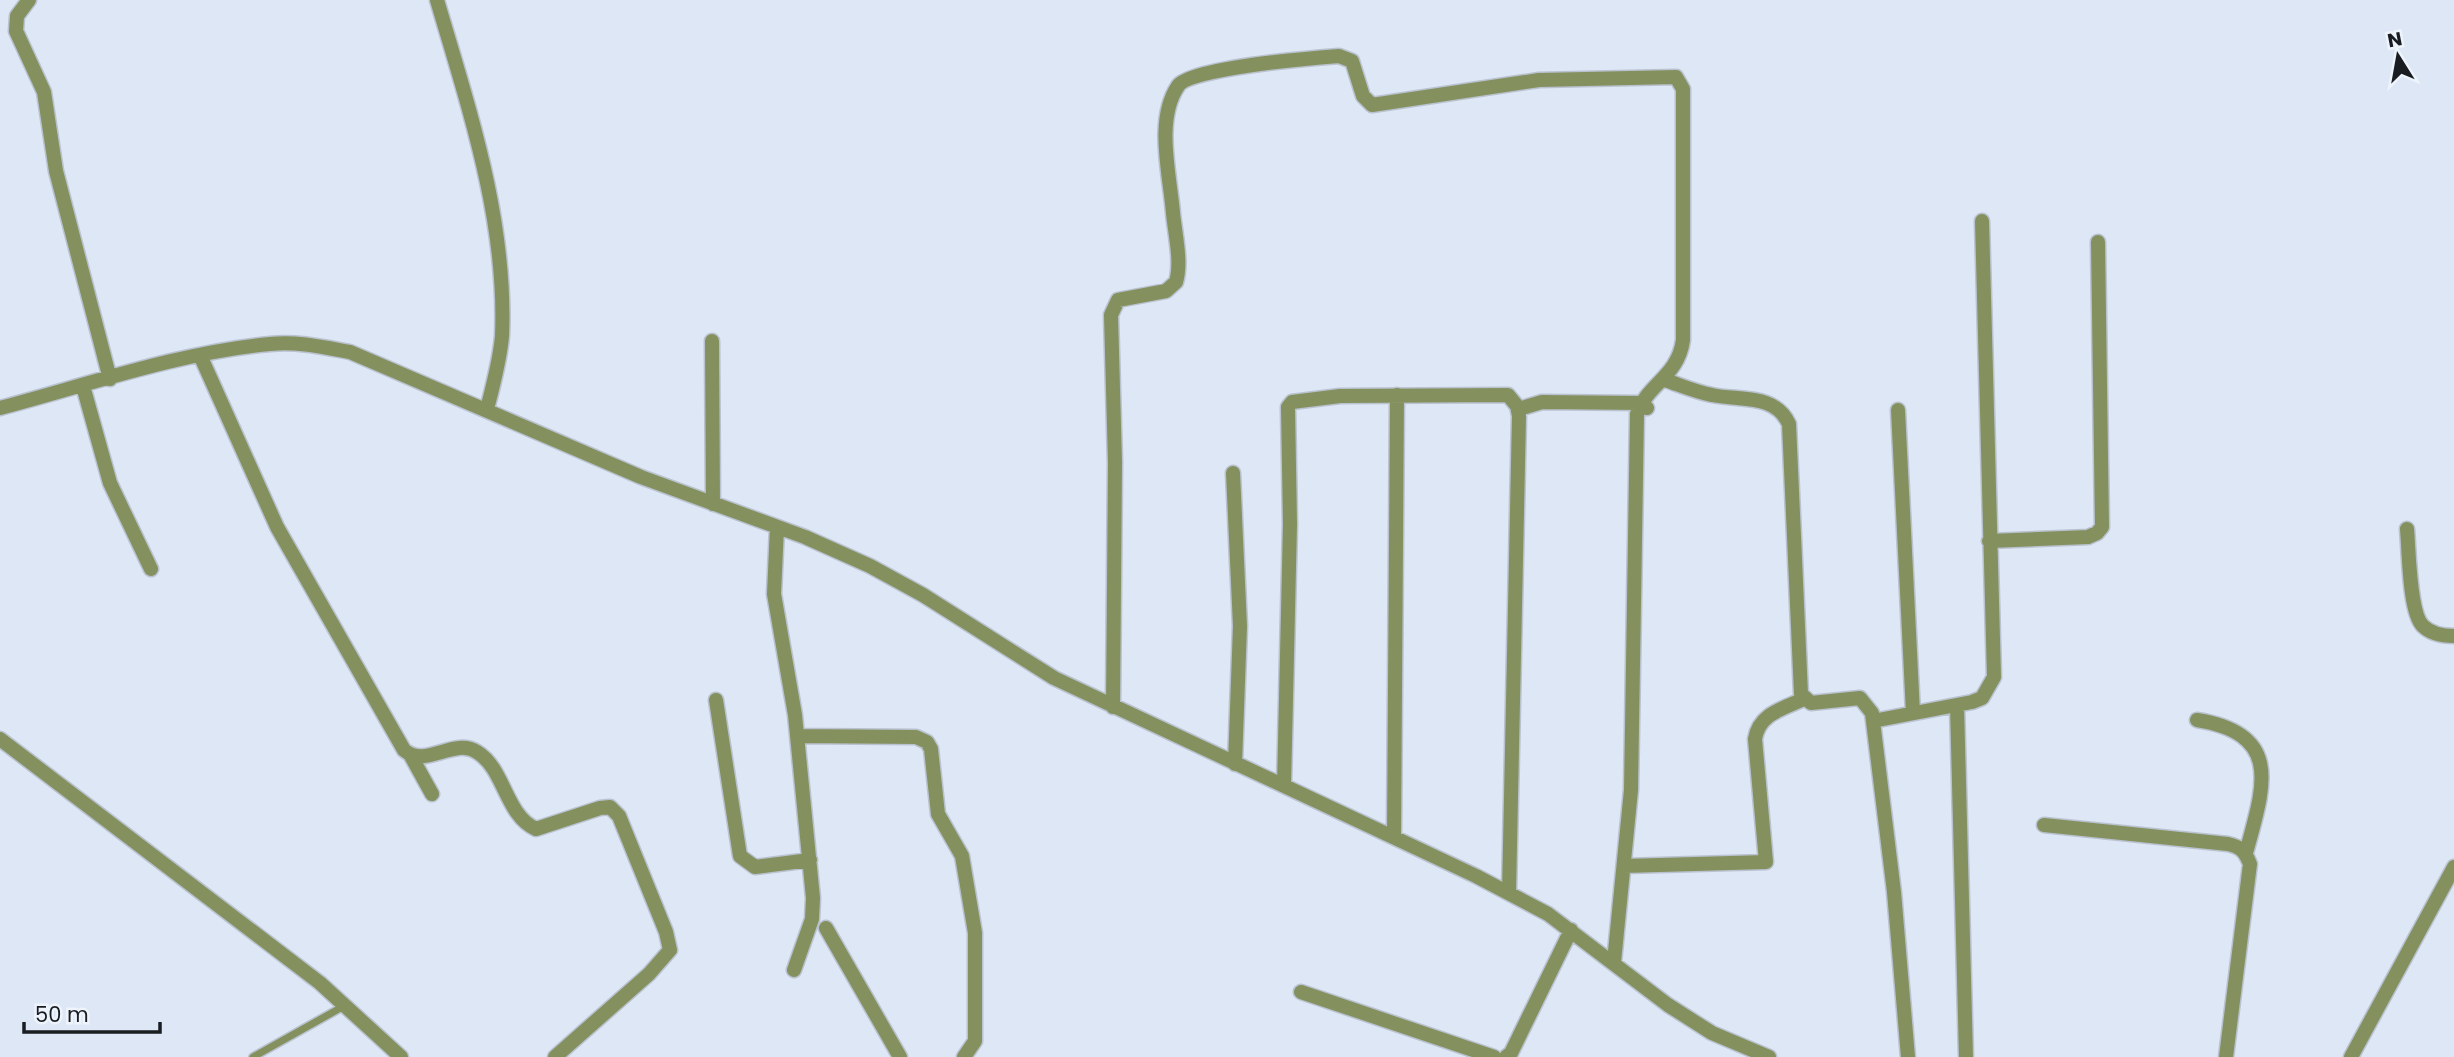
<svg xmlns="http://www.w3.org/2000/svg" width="2454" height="1057" viewBox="0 0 2454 1057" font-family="Poppins,sans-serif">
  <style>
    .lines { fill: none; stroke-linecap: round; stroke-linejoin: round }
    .service-casing { stroke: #bac2cf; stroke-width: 10 }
    .minor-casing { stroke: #bac2cf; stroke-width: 17 }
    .service { stroke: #84915f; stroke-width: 7 }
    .minor { stroke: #84915f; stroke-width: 14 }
  </style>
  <rect width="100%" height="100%" fill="#dde7f5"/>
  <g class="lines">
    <!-- service casing -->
    <g class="service-casing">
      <path id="service" d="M253 1057 344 1006"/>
    </g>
    <!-- minor casing -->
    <g class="minor-casing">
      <path id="minor" d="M29 0 17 16 16 31 44 92 56 171 110 379
        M437 0C469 109 507 221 502 336 500 360 493 386 487 409
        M712 341 713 504
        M200 355 277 527 404 750C426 769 453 737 477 752 505 769 505 815 536 829L600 808 610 807 619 816 666 932 670 950 649 974 555 1057
        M1665 380C1680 385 1696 392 1712 395 1739 401 1775 393 1789 424L1801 694 1811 703 1860 698 1872 713 1894 892 1908 1057
        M83 386 110 483 151 569
        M1517 406 1522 408 1542 402 1640 403 1647 408
        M0 408C87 385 181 352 270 344 297 341 323 347 350 352L641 477 805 537 870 566 923 595 1054 678 1476 876 1548 914 1668 1005 1712 1033 1769 1057
        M1898 410 1913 713
        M1233 473 1240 626 1235 764
        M777 527 774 594 795 715 813 898 812 919 794 970
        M2407 529C2409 549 2409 613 2423 626 2431 634 2443 636 2454 636
        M1989 541 2088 537 2097 533 2102 527 2098 242
        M716 700 740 856 755 867 810 860
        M1957 705 1966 1057
        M1113 707 1115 463 1111 315 1118 300 1166 291 1176 282C1182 262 1175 234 1173 213 1170 175 1155 120 1178 86 1189 68 1313 58 1339 56L1352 61 1363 96 1372 105 1539 80 1676 77 1683 89V340C1678 377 1647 384 1637 414L1631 790 1614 962
        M2197 720C2285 734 2263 789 2246 853
        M1873 721 1972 702 1982 698 1994 677 1982 221
        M797 736 916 737 927 742 931 749 938 814 962 856 975 933V1041L964 1057
        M0 739 320 983 401 1057
        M411 756 432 794
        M1284 786 1290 524 1288 407 1292 402 1340 396 1508 395 1517 406 1519 416 1509 893
        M2044 825 2228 844C2241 847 2245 851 2250 864L2226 1057
        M1394 837 1397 395
        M1624 866 1766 862 1755 739C1759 714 1782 709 1804 699
        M826 928 900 1057
        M1301 992 1494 1057
        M1506 1057 1511 1053 1571 930
        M2351 1057 2454 867"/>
    </g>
    <!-- service -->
    <use href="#service" class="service"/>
    <!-- minor -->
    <use href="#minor" class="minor"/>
  </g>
  <!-- north arrow -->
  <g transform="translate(2398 56) rotate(349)" stroke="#eef4fc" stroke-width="5" paint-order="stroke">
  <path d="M0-5L12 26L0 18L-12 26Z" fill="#191c21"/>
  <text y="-10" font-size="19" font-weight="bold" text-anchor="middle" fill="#191c21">N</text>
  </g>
  <!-- scale -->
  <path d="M24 1022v10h136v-10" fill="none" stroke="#191c21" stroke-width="3.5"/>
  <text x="35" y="1022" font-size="21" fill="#191c21" stroke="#eef4fc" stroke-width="5" paint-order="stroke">50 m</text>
</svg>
